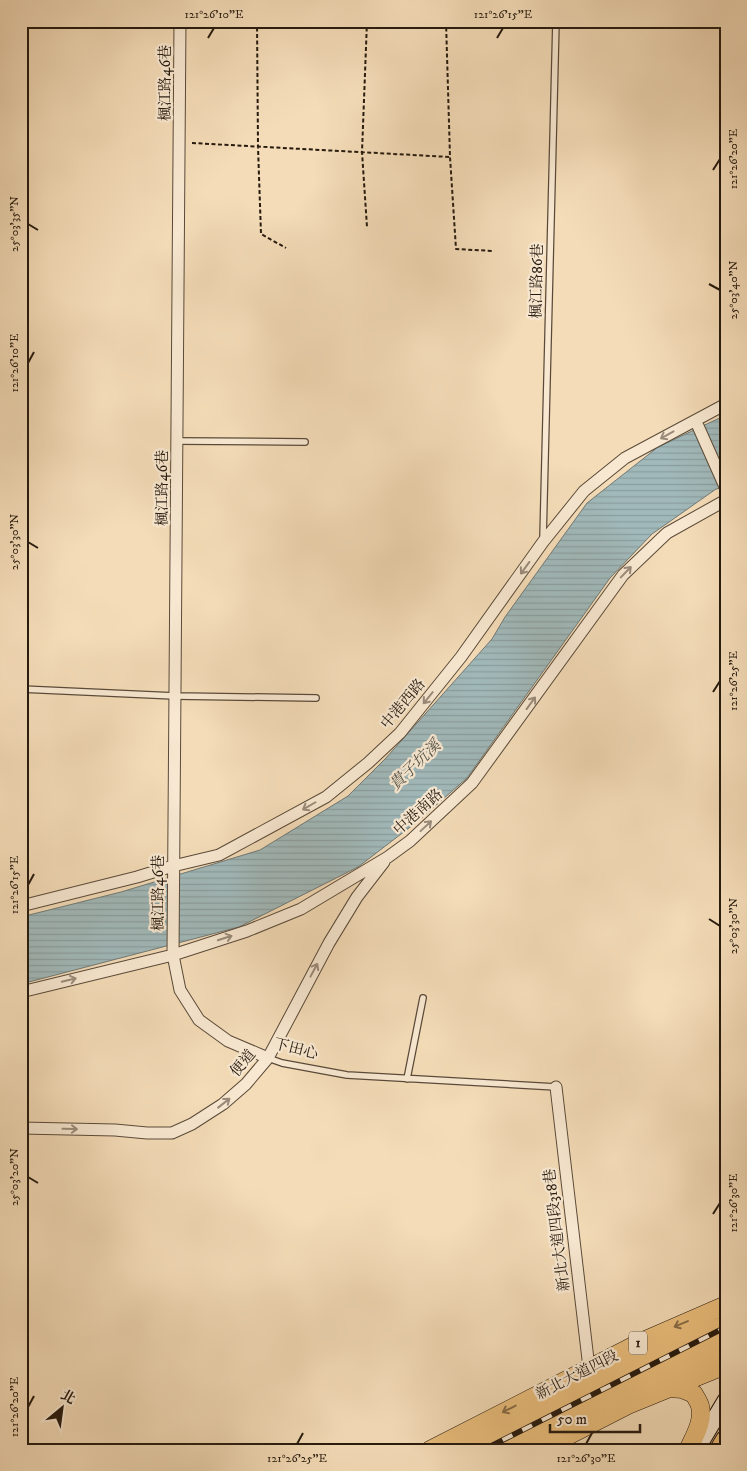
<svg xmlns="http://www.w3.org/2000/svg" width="747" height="1471" viewBox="0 0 747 1471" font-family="'IM FELL DW Pica','Noto Serif TC',serif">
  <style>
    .water { fill: url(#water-rules); stroke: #707976 }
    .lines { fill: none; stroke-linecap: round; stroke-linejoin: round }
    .lane-casing { stroke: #5a4a39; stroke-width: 8 }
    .street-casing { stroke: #5a4a39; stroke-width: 13 }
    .secondary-casing { stroke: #261a0f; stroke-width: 18 }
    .primary-casing { stroke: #261a0f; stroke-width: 19 }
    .highway-casing { stroke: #261a0f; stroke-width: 22 }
    .path { stroke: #261a0f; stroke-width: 2; stroke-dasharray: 4 2.5; stroke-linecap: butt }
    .lane { stroke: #f8e8d1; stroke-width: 5.5 }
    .street { stroke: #f8e8d1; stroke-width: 11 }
    .secondary { stroke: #f8e8d1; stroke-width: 16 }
    .primary { stroke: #eabe7c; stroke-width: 18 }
    .highway { stroke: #eabe7c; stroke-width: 20 }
    .rail-casing { stroke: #261a0f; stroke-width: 5.5 }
    .rail { stroke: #f8e8d1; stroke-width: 4; stroke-dasharray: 11; stroke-linecap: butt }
    .oneway { stroke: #9a8b7a }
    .oneway2 { stroke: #886c46 }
    .ticks { fill: none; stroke: #261a0f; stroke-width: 2 }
    .labels { text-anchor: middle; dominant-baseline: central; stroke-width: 4.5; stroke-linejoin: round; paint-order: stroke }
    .shield { fill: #f8e8d1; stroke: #655849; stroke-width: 1 }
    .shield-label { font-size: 14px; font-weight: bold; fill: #261a0f }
    .street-label { font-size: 15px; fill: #261a0f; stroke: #f8e8d1 }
    .water-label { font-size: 16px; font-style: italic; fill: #51524b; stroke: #f8e8d1 }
    .neatline { fill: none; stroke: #261a0f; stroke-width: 2 }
    .ticks-label { font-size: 12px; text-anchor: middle; fill: #261a0f }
  </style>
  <defs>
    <pattern id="water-rules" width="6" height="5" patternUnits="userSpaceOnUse" patternTransform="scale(1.25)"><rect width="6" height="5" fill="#a1b9ba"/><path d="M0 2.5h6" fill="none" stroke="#8a9e9f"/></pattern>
  </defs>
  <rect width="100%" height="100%" fill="#f4dcb8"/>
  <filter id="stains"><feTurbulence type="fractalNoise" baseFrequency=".004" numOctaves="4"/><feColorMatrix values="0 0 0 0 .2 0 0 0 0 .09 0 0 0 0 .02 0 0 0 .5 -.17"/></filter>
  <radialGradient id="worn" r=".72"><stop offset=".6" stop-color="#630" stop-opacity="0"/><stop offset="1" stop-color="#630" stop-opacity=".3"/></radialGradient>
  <!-- water -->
  <path class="water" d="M726 415V487L716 489 652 534 610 578 467 778 418 821 358 867 239 927 21 984V917L121 892 260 850 348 796 385 759 492 639 505 617 587 503 658 447Z"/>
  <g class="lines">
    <!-- lane casing -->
    <g class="lane-casing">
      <path id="lane" d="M177 441 305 442
        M543 539 556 21
        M21 689 175 696 316 698
        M268 1058 282 1063 347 1075 556 1087
        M407 1079 423 998"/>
    </g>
    <!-- street casing -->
    <g class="street-casing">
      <path id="street" d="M180 21 173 955 180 990 199 1020 228 1041 268 1058
        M698 426 726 489
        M21 906 137 877 173 866 219 855 326 797 368 763 400 733 461 657 543 542 584 491 625 458 726 404
        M21 992 173 955 247 931 301 909 388 857 410 841 472 783 623 575 667 533 726 500
        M556 1087 589 1368
        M21 1128 115 1130 147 1133H172L192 1124 223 1104 246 1084 268 1058 329 943 357 897 384 862"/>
    </g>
    <!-- secondary casing -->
    <g class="secondary-casing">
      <path id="secondary" d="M696 1450 726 1400"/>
    </g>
    <!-- primary casing -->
    <g class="primary-casing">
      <path id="primary" d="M669 1388 682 1389 694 1394C696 1398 699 1402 700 1406 704 1421 694 1437 688 1450
        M594 1396C636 1374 679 1351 726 1339
        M430 1450 641 1342 726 1305
        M491 1450 551 1419
        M540 1450 628 1405 726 1365"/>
    </g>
    <!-- highway casing -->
    <g class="highway-casing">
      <path id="highway" d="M459 1450 645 1358 691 1338 726 1326
        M514 1450C582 1411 652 1376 726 1350
        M720 1450 726 1440"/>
    </g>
    <!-- path -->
    <path class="path" d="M257 21 258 147 261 234 286 248
      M367 21 362 152 367 227
      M446 21 450 157 456 249 493 251
      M192 143 450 157"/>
    <!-- lane -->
    <use href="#lane" class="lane"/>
    <!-- street -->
    <use href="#street" class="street"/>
    <!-- secondary -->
    <use href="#secondary" class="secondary"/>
    <!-- primary -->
    <use href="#primary" class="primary"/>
    <!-- highway -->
    <use href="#highway" class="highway"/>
    <!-- rail casing -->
    <g class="rail-casing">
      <path id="rail" d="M483 1450 726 1327"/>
    </g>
    <!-- rail -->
    <use href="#rail" class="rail"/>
  </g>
  <!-- one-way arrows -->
  <defs><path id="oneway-shaft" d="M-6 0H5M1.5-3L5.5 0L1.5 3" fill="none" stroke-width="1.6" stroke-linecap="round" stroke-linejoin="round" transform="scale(1.25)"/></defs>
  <g class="oneway">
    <use href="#oneway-shaft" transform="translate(667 435) rotate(151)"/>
    <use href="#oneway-shaft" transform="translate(525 568) rotate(126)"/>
    <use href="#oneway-shaft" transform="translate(626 572) rotate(-46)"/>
    <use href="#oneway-shaft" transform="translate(428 698) rotate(129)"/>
    <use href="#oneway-shaft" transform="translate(531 703) rotate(-54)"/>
    <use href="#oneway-shaft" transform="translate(309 806) rotate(150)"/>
    <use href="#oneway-shaft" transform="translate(426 826) rotate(-43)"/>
    <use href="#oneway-shaft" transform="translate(225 938) rotate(-18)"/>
    <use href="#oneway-shaft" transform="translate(314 970) rotate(-62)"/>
    <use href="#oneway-shaft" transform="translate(69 980) rotate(-14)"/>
    <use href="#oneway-shaft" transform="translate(224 1103) rotate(-38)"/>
    <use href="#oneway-shaft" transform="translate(70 1129) rotate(1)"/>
  </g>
  <g class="oneway2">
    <use href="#oneway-shaft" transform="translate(681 1324) rotate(157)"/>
    <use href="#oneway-shaft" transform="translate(509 1409) rotate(153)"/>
  </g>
  <!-- ticks -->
  <path class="ticks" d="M208 38 214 28M497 38 503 28M713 170 720 159M28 224 38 230M709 284 720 290M28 363 34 352M28 542 38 548M713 692 720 681M28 885 34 874M709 919 720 926M28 1177 38 1183M713 1214 720 1203M28 1407 34 1396M297 1444 303 1433M586 1444 592 1433"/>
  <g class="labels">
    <!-- shield labels -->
    <rect class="shield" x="629" y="1331.5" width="18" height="23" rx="4"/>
    <g class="shield-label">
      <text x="638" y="1343">1</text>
    </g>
    <!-- street labels -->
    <g class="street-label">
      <text transform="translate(165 83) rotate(-90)">楓江路46巷</text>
      <text transform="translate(537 281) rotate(-89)">楓江路86巷</text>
      <text transform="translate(162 488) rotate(-90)">楓江路46巷</text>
      <text transform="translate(403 704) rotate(-50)">中港西路</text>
      <text transform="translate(418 812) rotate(-42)">中港南路</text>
      <text transform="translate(158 893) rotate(-90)">楓江路46巷</text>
      <text transform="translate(296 1049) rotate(14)">下田心</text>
      <text transform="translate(243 1063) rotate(-50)">便道</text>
      <text transform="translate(557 1230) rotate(-97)">新北大道四段318巷</text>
      <text transform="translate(577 1375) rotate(-27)">新北大道四段</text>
    </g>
    <!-- water labels -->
    <g class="water-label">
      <text transform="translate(415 765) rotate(-44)">貴子坑溪</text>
    </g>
  </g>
  <!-- margin -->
  <rect width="747" height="1471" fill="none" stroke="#f4dcb8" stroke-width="55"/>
  <!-- north arrow -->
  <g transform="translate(62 1408) rotate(29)" stroke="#f8e8d1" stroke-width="4" paint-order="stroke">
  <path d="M0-4L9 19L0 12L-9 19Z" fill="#261a0f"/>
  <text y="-8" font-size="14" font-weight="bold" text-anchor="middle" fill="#261a0f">北</text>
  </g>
  <!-- scale -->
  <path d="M550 1424v8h90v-8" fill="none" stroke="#261a0f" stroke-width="2.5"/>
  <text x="557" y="1424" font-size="15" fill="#261a0f" stroke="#f8e8d1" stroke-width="4" paint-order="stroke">50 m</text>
  <rect x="28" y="28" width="692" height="1416" class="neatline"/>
  <g class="ticks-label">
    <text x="214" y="18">121°26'10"E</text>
    <text x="503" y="18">121°26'15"E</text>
    <text transform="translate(733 159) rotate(-90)" y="4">121°26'20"E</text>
    <text transform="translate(14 224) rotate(-90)" y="4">25°03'35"N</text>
    <text transform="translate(733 290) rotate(-90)" y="4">25°03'40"N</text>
    <text transform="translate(14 363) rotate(-90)" y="4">121°26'10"E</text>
    <text transform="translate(14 542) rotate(-90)" y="4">25°03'30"N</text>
    <text transform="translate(733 681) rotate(-90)" y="4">121°26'25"E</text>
    <text transform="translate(14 885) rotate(-90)" y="4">121°26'15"E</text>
    <text transform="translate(733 926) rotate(-90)" y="4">25°03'30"N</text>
    <text transform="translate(14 1177) rotate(-90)" y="4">25°03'20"N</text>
    <text transform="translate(733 1203) rotate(-90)" y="4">121°26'30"E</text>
    <text transform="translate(14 1407) rotate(-90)" y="4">121°26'20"E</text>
    <text x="297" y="1462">121°26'25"E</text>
    <text x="586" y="1462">121°26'30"E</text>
  </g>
  <rect width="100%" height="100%" filter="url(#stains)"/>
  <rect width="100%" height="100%" fill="url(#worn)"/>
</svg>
